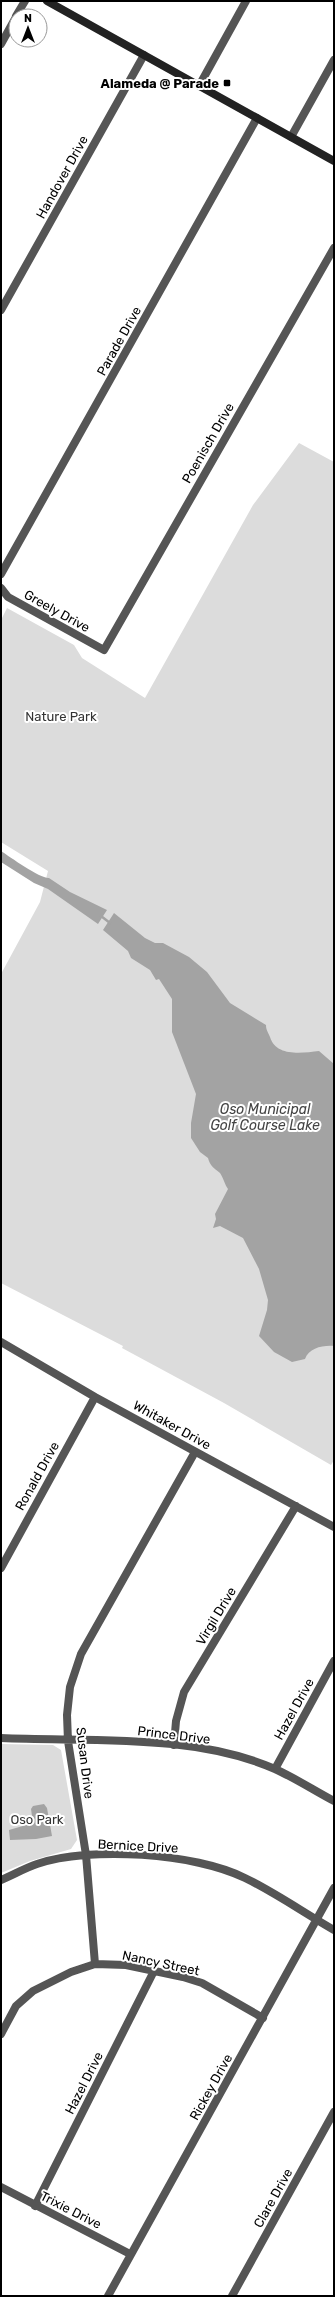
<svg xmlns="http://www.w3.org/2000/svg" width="335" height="2297" viewBox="0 0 335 2297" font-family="Rubik,sans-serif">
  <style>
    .green { fill: #dcdcdc }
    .water { fill: #a3a3a3 }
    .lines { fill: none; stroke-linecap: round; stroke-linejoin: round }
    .stream { stroke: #a3a3a3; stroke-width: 2.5 }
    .street { stroke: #555; stroke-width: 8 }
    .secondary { stroke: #222; stroke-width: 8 }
    .poi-dot { fill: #000; stroke: #fff; stroke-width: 1.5 }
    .labels { text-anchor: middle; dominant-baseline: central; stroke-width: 4; stroke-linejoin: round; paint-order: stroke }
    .poi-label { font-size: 13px; font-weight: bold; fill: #000; stroke: #fff; text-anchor: end }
    .street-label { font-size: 13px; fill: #000; stroke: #fff }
    .park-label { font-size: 13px; fill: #333; stroke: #fff }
    .water-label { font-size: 14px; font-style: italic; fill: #444; stroke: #fff }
  </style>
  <rect width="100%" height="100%" fill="#fff"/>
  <!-- green -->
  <path class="green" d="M299 443 334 462V1460L331 1465 224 1403 122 1348 123 1346 1 1283V974L40 902 48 871 1 842V620L7 608 74 645 82 658 145 698 253 505Z
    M1 1744 53 1745 61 1750 77 1840 71 1849 30 1861 1 1873Z"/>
  <!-- water -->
  <path class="water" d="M1 851C10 857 41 879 49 878L70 892 107 910 98 924 48 889 34 883 1 862Z
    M114 913 145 938 155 943H163L189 957 207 972 230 1003 266 1025C266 1030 268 1032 270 1037 276 1057 302 1053 319 1051L334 1064V1346C323 1345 309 1348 305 1359L292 1362 274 1352 259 1336 267 1310 268 1300 259 1269 243 1238 220 1226 213 1228 216 1219 215 1214 228 1189C225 1185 223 1177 220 1173 214 1168 210 1166 208 1158L200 1152 191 1138V1123L196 1094 172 1032V999L159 979 156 980 150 970 131 958 128 951 103 930Z
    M44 1804 47 1808 52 1836 36 1839 10 1840 9 1830 33 1823 31 1809 33 1806Z"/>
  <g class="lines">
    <!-- stream -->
    <path class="stream" d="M101 916 110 923"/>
    <!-- street -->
    <path class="street" d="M16 16 25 1
      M1 44 16 17
      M199 86 246 1
      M291 137 334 60
      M1 310 144 55
      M1 574 257 118
      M1 588 8 597 104 650 334 248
      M1 1342 95 1397 334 1527
      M1 1568 95 1397
      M1 1738C89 1742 193 1733 275 1769 295 1778 315 1791 334 1801
      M174 1745 176 1721 184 1692 296 1506
      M275 1769 334 1661
      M1 1880C13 1875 25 1868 37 1864 90 1846 195 1853 245 1878 276 1893 304 1913 334 1930
      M95 1964 86 1855 68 1741 67 1715 70 1687 81 1654 195 1452
      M1 2034 16 2006 33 1991 71 1972 95 1964 126 1965 183 1977 202 1983 263 2018
      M1 2187 130 2254
      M35 2206 154 1971
      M108 2296 334 1888
      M232 2296 334 2112"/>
    <!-- secondary -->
    <path class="secondary" d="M47 1 334 161"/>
  </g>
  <!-- markers -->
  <rect class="poi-dot" x="223" y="79" width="8" height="8" rx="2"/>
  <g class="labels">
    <!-- poi labels -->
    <g class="poi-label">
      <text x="219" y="83">Alameda @ Parade</text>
    </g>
    <!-- street labels -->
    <g class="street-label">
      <text transform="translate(62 177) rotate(-61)">Handover Drive</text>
      <text transform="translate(119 341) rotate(-61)">Parade Drive</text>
      <text transform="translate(208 443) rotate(-60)">Poenisch Drive</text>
      <text transform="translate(57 611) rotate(29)">Greely Drive</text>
      <text transform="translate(172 1425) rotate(29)">Whitaker Drive</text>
      <text transform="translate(37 1476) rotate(-61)">Ronald Drive</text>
      <text transform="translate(216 1616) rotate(-59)">Virgil Drive</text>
      <text transform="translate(294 1709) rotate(-61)">Hazel Drive</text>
      <text transform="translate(174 1735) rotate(7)">Prince Drive</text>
      <text transform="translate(85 1763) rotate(83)">Susan Drive</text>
      <text transform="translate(138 1846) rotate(3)">Bernice Drive</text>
      <text transform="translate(161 1963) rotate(12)">Nancy Street</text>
      <text transform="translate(84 2083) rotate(-63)">Hazel Drive</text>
      <text transform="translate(211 2087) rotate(-61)">Rickey Drive</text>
      <text transform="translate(273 2198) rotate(-61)">Clare Drive</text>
      <text transform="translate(71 2210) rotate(27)">Trixie Drive</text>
    </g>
    <!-- park labels -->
    <g class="park-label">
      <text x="61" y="716">Nature Park</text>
      <text x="37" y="1819">Oso Park</text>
    </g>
    <!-- water labels -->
    <g class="water-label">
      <text x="265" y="1109">Oso Municipal<tspan x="265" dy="16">Golf Course Lake</tspan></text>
    </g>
  </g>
  <!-- border -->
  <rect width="335" height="2297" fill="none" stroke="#000000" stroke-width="4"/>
  <!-- north arrow -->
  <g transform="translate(28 28)"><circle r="19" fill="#ffffff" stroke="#999999"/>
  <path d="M0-3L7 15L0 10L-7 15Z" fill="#000000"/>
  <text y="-6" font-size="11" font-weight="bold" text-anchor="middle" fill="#000000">N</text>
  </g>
</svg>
